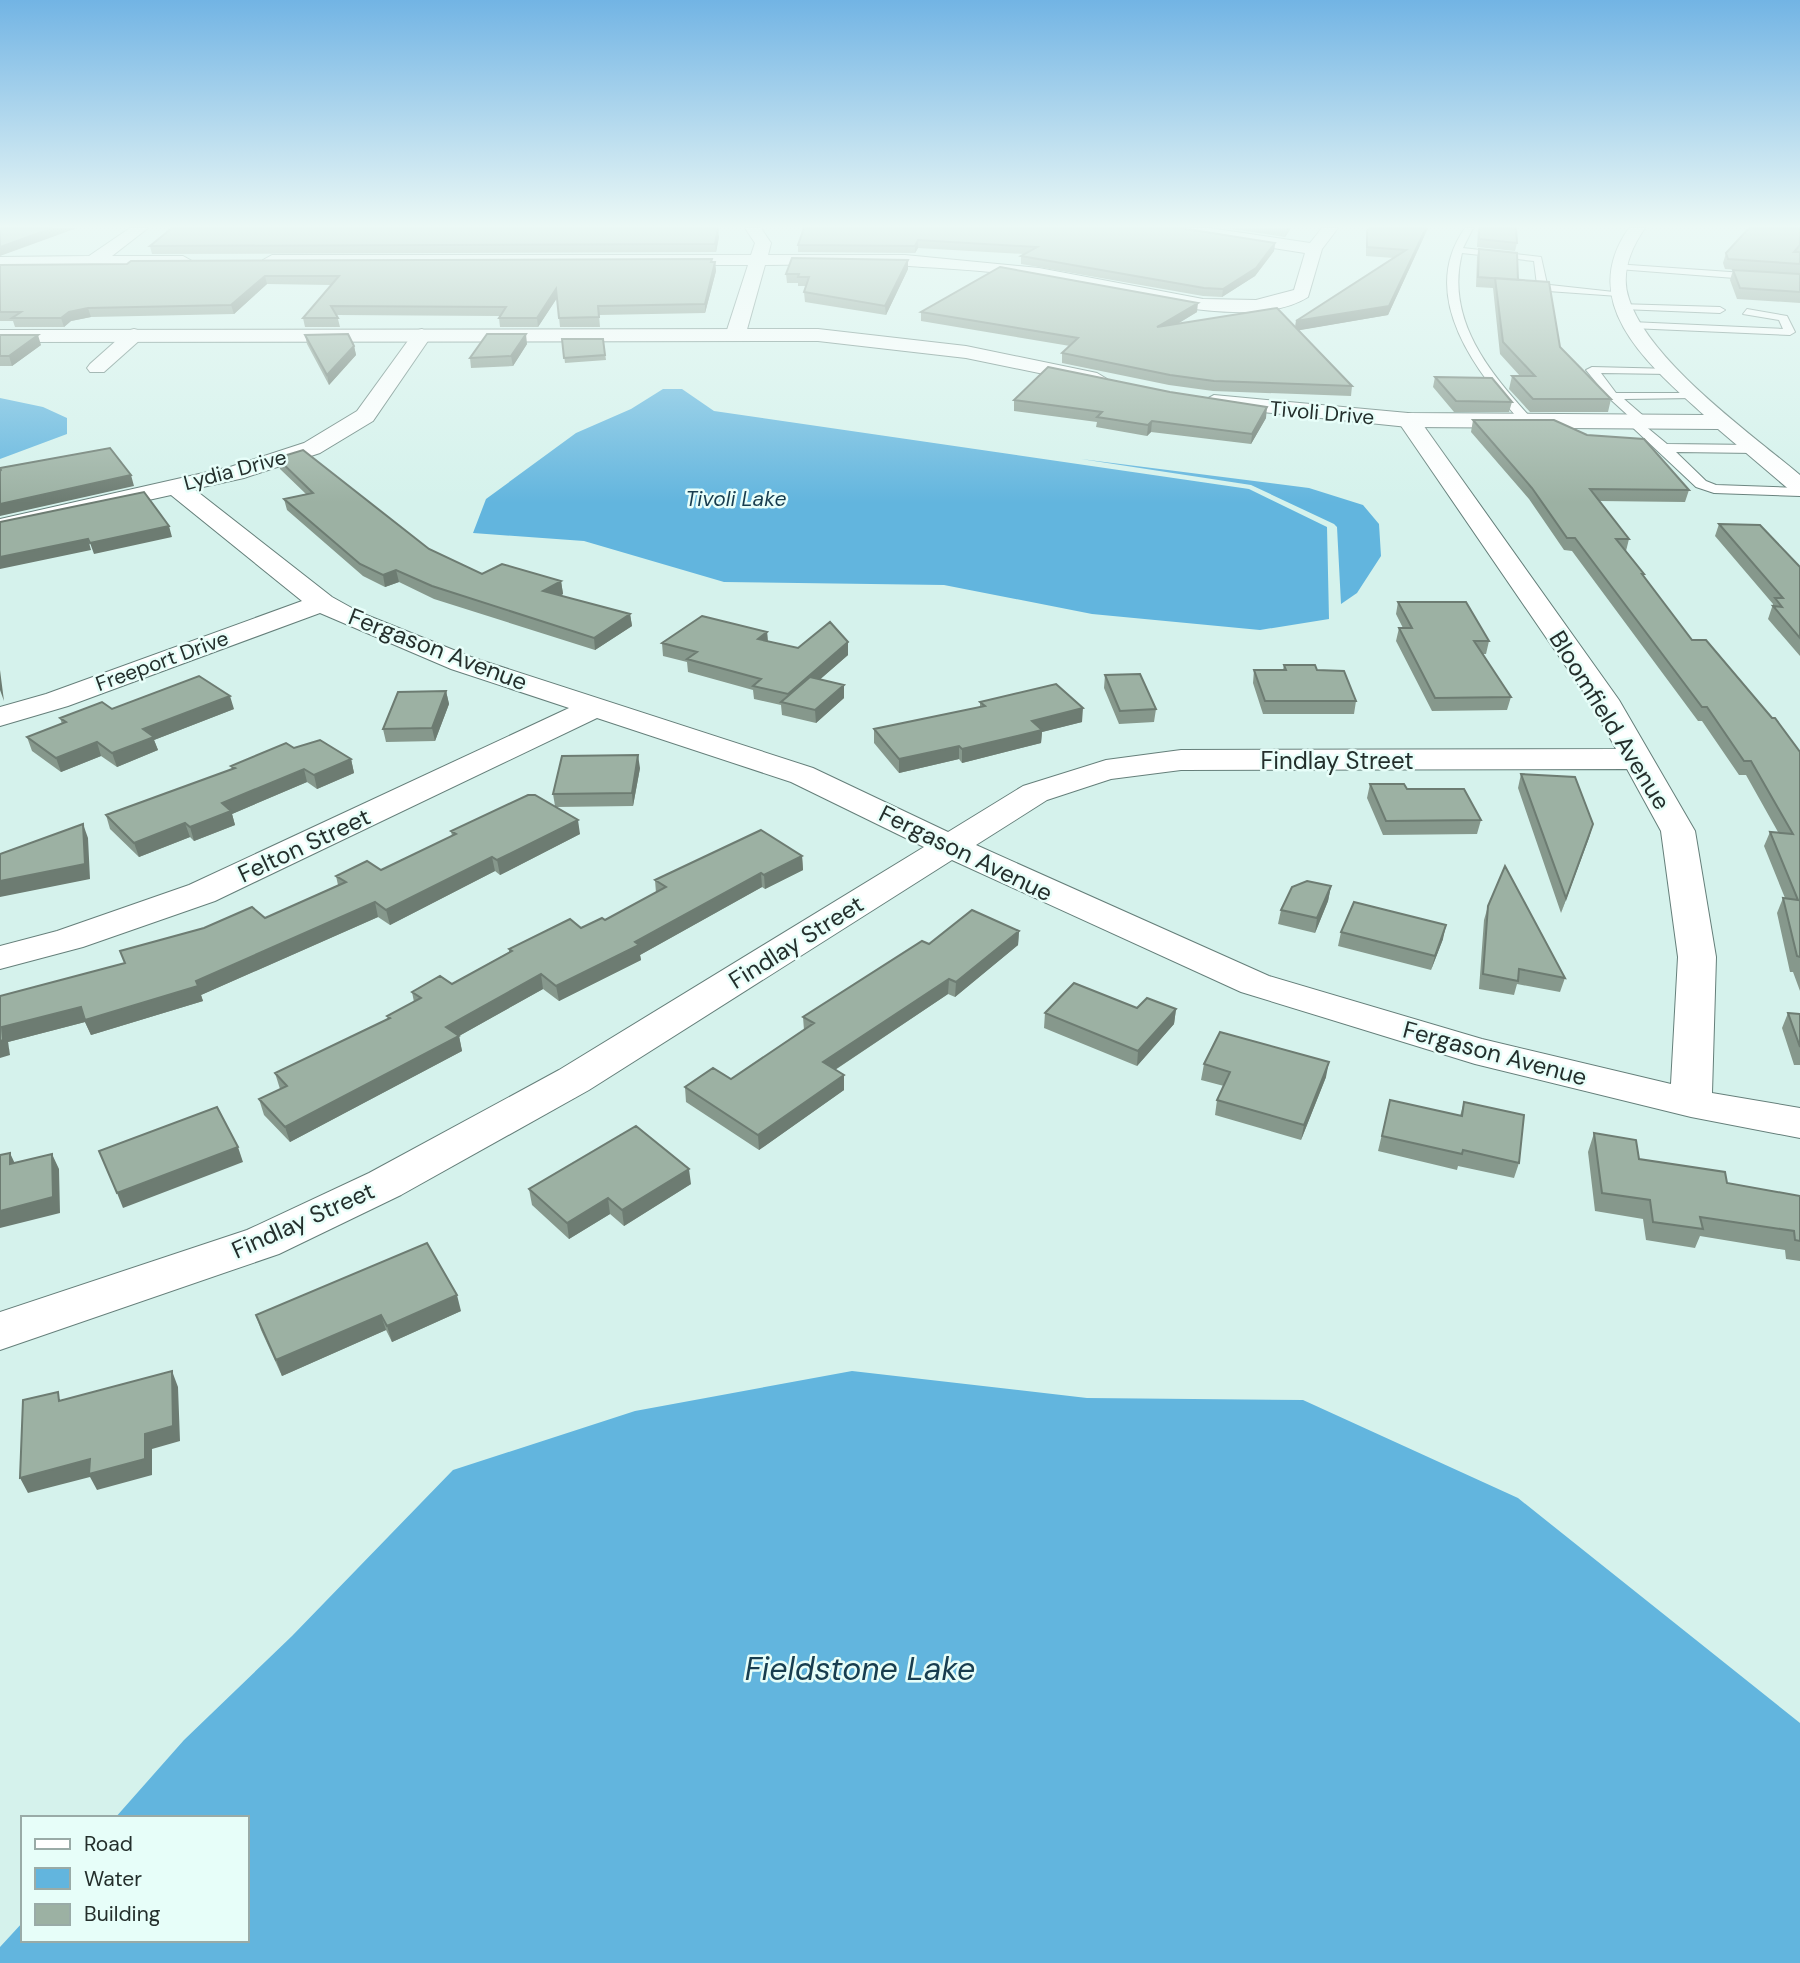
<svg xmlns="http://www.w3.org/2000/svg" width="1800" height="1963" viewBox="0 0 1800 1963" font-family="'DM Sans',sans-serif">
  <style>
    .water { fill: #62b5de }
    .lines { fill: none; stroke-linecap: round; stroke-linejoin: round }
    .lane-casing { stroke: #657f7a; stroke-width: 2 }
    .street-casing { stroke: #657f7a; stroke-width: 2 }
    .secondary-casing { stroke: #657f7a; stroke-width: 2 }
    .lane { fill: #fff; fill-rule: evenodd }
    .street { fill: #fff; fill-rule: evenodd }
    .secondary { fill: #fff; fill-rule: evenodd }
    .wall { fill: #86988c }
    .shaded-wall { fill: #6d7c72 }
    .building { fill: #9cb1a3; stroke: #6d7c72; stroke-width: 2 }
    .labels { text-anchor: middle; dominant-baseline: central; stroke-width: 5; stroke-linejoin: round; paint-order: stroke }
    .far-street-label { font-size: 21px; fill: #242f2c; stroke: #e7fef9 }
    .far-water-label { font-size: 21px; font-style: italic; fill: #183d4f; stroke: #e7fef9 }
    .street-label { font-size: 24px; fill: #242f2c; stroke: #e7fef9 }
    .near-water-label { font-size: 32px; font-style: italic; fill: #183d4f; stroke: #e7fef9 }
  </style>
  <rect width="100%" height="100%" fill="#d5f2ec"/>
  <!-- water -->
  <path class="water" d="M663 389H682L714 411 1249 489 1327 527 1329 619 1260 630 1092 614 944 585 724 582 584 541 473 533 486 499 576 433 631 409Z
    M0 398 43 407 67 418V434L0 459Z
    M1081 459 1309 488 1363 505 1379 524 1381 556 1357 593 1341 604 1337 527 1334 524 1251 485Z
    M852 1371 1087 1398 1303 1400 1518 1498 1800 1723V1963H0V1947L23 1922V1940H247V1818H115L184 1740 292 1636 453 1470 635 1411Z"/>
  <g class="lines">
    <!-- lane casing -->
    <g class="lane-casing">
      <path id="lane" d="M1465 228H1473L1463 248 1541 257 1547 284 1550 285 1623 293 1618 296 1548 291 1537 285 1534 261 1462 253C1445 320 1490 373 1532 419V425H1524C1478 374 1416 297 1465 228Z
        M1615 264 1800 277V283L1618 269Z
        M1618 304 1720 307 1725 310 1720 313 1622 309Z
        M1747 309 1787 316 1795 332 1790 335 1631 328 1626 325 1631 322 1783 329 1779 320 1743 314Z
        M1592 367 1674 369V373L1670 374 1601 373 1616 393H1700L1702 395 1696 398 1624 399 1647 419 1649 422 1644 425 1667 444 1756 445 1762 449 1756 453 1676 452 1706 481 1716 485 1800 488V496L1714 493 1696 487 1630 425 1628 422 1632 419 1609 398 1586 370Z"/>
    </g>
    <!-- street casing -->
    <g class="street-casing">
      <path id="street" d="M130 228H148L112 256H183L192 261 183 266 0 267V257L89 256Z
        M745 228H761L771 243 768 255H905L1039 268 1203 299 1256 300 1294 290 1305 253 1180 233 1172 228H1209L1310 243 1322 228H1338L1322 249 1308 297C1248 335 1110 291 1042 279 998 271 953 269 909 266 862 261 813 265 765 265L746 333 736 339 726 333 748 265H272L263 260 272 255H751L755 243Z
        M134 329 141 331 144 335 141 339 104 372H90L87 368 90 364 127 331Z
        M422 329 432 335 373 421 320 453 244 478 194 489 332 597 359 612 471 657 813 768 948 832 1023 786 1106 760 1181 750 1616 749 1589 700 1397 420 1408 413 1416 415 1619 700 1695 831 1716 957 1712 1093 1800 1108V1138L1691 1117 1475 1064 1241 992 952 860 589 1090 401 1195 279 1254 0 1350V1312L247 1230 369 1173 559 1070 924 847 791 782 597 718 215 901 83 947 0 969V946L57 931 189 885 569 708 451 669 320 613 68 706 0 726V707L46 694 302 601 171 495 0 533V519L230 467 304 443 357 411 415 331ZM1627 769 1661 831 1678 957 1671 1084 1482 1039 1269 976 976 845 1047 800 1111 779 1181 770Z"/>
    </g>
    <!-- secondary casing -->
    <g class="secondary-casing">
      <path id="secondary" d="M1629 228H1645C1631 248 1620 274 1629 299 1649 361 1750 433 1800 475V494L1792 492 1718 429 1408 427 1214 407 1203 401 1214 395 1408 413 1704 415C1650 366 1575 304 1629 228Z
        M818 329 966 346 1097 373 1107 379 1097 385 966 358 818 341 0 342V330Z"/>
    </g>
    <!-- lane -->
    <use href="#lane" class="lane"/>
    <!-- street -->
    <use href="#street" class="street"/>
    <!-- secondary -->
    <use href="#secondary" class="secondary"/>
  </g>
  <!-- wall -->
  <path class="wall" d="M172 228H702L719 237 716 252 152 254 150 246Z
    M804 228 1275 243 1274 251 1255 276 1222 297 1203 296 1021 264V256L1024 254 918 248 915 253 798 252V245Z
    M1225 228H1291L1285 237Z
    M1369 228H1428L1388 315 1299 330 1352 386 1351 396 1213 391 1169 385 1062 363V353L1070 346 921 321V312H1197L1177 324 1295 327 1296 321 1394 258 1366 256V239Z
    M1478 228H1516L1517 243 1515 251 1477 247Z
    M1800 228V251L1799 252H1800V303L1737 299 1730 280 1733 270H1742L1725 269 1723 263 1726 253Z
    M1479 249 1518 280 1560 347 1611 399 1608 412H1530L1509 389 1512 376H1520L1500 354 1493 288 1476 287 1477 257Z
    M908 260V269L886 315 805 302 804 292 806 286H798V283H787L786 274Z
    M715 262 716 271 705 313 599 315 600 327H560L557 298 538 327H500L499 318 500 316 337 315 340 327H305L303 318 331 285 267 284 234 314 91 317 71 321 64 327H15L13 321H0V265Z
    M0 335 41 345 12 366H0Z
    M305 335 354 346 356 355 329 385 307 344Z
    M562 339H603L606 360 565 363Z
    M527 344 513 366 471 368 470 358Z
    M1435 377 1512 402 1509 412H1454L1433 387Z
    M1014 400 1266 418 1251 444 1151 432 1147 436 1096 427 1097 422 1014 411Z
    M1473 420 1689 490 1685 502 1599 501 1629 539 1626 551 1644 574V577L1692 640 1800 752V991L1793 972H1790L1777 913 1783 898H1785L1764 846 1770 832H1778L1746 775H1739L1702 721H1698L1572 551 1564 550 1529 499 1471 432Z
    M277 458 429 549 482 574 561 581 563 594 560 596 630 614 632 626 595 650 434 599 399 582 385 587 363 576 287 510 284 499 306 494 280 469Z
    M1719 524 1800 567V656L1768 619 1773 604 1715 536Z
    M1398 602 1489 641 1486 654H1482L1511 697 1507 710 1432 711 1396 641 1399 628H1403L1396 614Z
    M767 632 768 641 798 648 848 655 820 679 844 698 816 723 782 715 781 705 754 699 753 690 688 672 687 662 663 656 662 643Z
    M1284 665 1356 701 1354 714H1263L1253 683 1254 670H1283Z
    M1105 675 1156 709 1154 722 1119 724 1104 688Z
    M446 691 449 704 435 741 386 742 383 729Z
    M980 702 1082 722 1042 732 1041 743 962 763 959 759 899 773 874 743V729L980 707Z
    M112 709H234L154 740 158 750 117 767 101 756 61 772 32 751 27 737 62 724 60 718Z
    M351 759 354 773 317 789 307 782 232 814 235 825 194 841 190 837 139 857 110 829 106 815 232 769 231 766Z
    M640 768 633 806 556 807 580 834 500 875 495 871 390 925 378 917 201 995 203 1001 91 1035 85 1022 8 1042 10 1055 0 996 125 963 265 918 338 885 336 876 381 870 452 836 451 831 555 806 553 794Z
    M1521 774 1593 824 1561 913 1518 788Z
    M1370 784 1407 789 1481 820 1477 834 1383 835 1367 798Z
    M802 856 803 870 765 889 762 887 640 955 641 960 559 1001 543 989 459 1036 462 1051 290 1142 264 1115 259 1099 280 1089 275 1073 388 1019 387 1016 414 1002 412 992 452 984 509 952V949L605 920 656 893 655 880Z
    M1331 886 1328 901 1315 933 1278 924 1281 910Z
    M1488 906 1565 978 1560 992 1517 984 1514 995 1479 989 1484 920Z
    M1019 931 1018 945 955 997 948 994 835 1070 844 1075V1090L759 1150 686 1102 685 1087 731 1079 804 1030 803 1017 929 944Z
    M1341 932 1443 939 1431 970 1338 946Z
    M1137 1008 1176 1009 1174 1024 1137 1066 1044 1028 1045 1013Z
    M1788 1013 1800 1014V1065H1794L1782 1028Z
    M1204 1064 1326 1077 1301 1140 1215 1115 1217 1100 1224 1086 1201 1080Z
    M1390 1100 1460 1116 1464 1102 1519 1163 1514 1178 1458 1166 1457 1170 1378 1151Z
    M1594 1133 1639 1159 1727 1183 1800 1196V1261L1786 1259 1785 1250 1700 1236 1695 1248 1646 1240 1643 1219 1595 1211 1588 1152Z
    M691 1184 624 1226 610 1214 569 1239 532 1205 529 1189Z
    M461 1311 392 1342 386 1330 282 1376 261 1330 256 1315Z"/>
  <!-- shaded-wall -->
  <path class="shaded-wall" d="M53 228H77L0 256V247Z
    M718 228 719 237 716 252 715 244Z
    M1287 228H1291L1285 237 1286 229Z
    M1426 228H1428L1388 315 1295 331 1296 321 1389 306Z
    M918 240V248L915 253V246Z
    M1275 243 1274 251 1255 276 1222 297 1223 289Z
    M908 260V269L886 315 885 306Z
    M715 262 716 271 705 313V304Z
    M265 276 267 284 234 314 231 305Z
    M556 289 557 298 538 327 537 318Z
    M1198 303 1197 312 1156 337 1157 327Z
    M88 308 91 317 71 321 64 327 61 318 69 312Z
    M526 334 527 344 513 366 511 356Z
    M38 335 41 345 12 366 9 356Z
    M354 346 356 355 329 385 327 375Z
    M1267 407 1266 418 1251 444 1252 434Z
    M1152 421 1151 432 1147 436 1148 425Z
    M131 475 134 486 0 516V504Z
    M169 526 172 537 94 554 90 543Z
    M88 539 91 550 0 569V557Z
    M396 570 399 582 385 587 383 575Z
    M561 581 563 594 545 604 543 591Z
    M630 614 632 626 595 650 594 638Z
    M767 632 768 645 758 639Z
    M848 642V655L792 704 788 703V694Z
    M0 670 4 701 0 690Z
    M844 685V698L816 723 815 710Z
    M446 691 449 704 435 741 432 728Z
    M230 696 234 709 154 740 158 750 117 767 112 753 143 729Z
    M1083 708 1082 722 1042 732 1041 743 962 763V749L1032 721Z
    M97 742 101 756 61 772 56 758Z
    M959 746V759L899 773V759Z
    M638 755 640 768 633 806 632 793Z
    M351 759 354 773 317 789 314 775Z
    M304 769 307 782 232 814 235 825 194 841 190 827 222 803Z
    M578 820 580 834 500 875 497 860Z
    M185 823 190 837 139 857 134 843Z
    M83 824 88 838 90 879 0 897V881Z
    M1593 824 1589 838 1561 913 1566 898Z
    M802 856 803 870 765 889 764 875Z
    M492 857 495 871 390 925 386 910Z
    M761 873 762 887 640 955 641 960 559 1001 556 986Z
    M1331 886 1328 901 1315 933 1317 918Z
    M375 902 378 917 201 995 203 1001 91 1035 85 1022 8 1042 10 1055 0 1058V1041L2 1027 81 1007 196 981Z
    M1446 925 1443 939 1431 970 1435 956Z
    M1019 931 1018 945 955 997 956 982Z
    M541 974 543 989 459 1036 462 1051 290 1142 285 1127 446 1027Z
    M949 979 948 994 824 1077 823 1062Z
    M1176 1009 1174 1024 1137 1066 1138 1051Z
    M1329 1062 1326 1077 1301 1140 1304 1125Z
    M844 1075V1090L759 1150 758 1135Z
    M238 1147 243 1162 123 1208 117 1193Z
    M10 1153 17 1168 10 1164Z
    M52 1154 59 1169 60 1213 0 1228V1211Z
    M689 1169 691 1184 624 1226 622 1210Z
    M608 1198 610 1214 569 1239 567 1223Z
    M457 1295 461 1311 392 1342 387 1326Z
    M381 1315 386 1330 282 1376 276 1360Z
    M172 1371 178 1387 180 1441 152 1449V1475L97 1490 90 1477 28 1493 20 1478 90 1459 145 1434Z"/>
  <!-- building -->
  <path class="building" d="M0 228H53L0 247Z
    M172 228H718L715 244 150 246Z
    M804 228H1180L1275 243 1256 268 1223 289 1204 288 1021 256 1037 247 918 240 915 246 798 245Z
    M1369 228H1426L1389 306 1296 321 1406 250 1367 247V231Z
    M1479 228H1516L1517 243 1479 239Z
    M1749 228H1800V245L1794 252H1800V264L1728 259 1726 253Z
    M1479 249 1517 253 1518 280 1478 277Z
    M792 258 908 260 885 306 804 292 809 277H798L799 274H786Z
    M712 259 711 262H715L705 304 598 306 599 317 559 318 556 289 537 318H499L506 307 331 306 338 318H303L339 276H265L231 305 88 308 69 312 61 318H12L21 312H0V265L127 264 131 261Z
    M1000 267 1198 303 1157 327 1277 308 1352 386 1214 381 1170 375 1062 353 1078 338 921 312Z
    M1733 270 1800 274V292L1740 288Z
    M1495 278 1549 282 1560 347 1611 399H1533L1512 376H1535L1503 342Z
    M348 334 354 346 327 375 305 335Z
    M487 334H526L511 356 470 358Z
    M0 335H38L9 356H0Z
    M562 339H603L605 355 564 358Z
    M1048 367 1170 392 1267 407 1252 434 1152 421 1148 425 1097 417 1102 412 1014 400Z
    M1435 377 1492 378 1512 402 1456 401Z
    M1473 420H1554L1587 435 1644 439 1689 490 1590 489 1629 539H1616L1644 574H1642L1692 640H1706L1772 718H1775L1800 752V957L1797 956 1783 898 1798 900 1770 832 1793 834 1751 761H1744L1707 707H1702L1575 538H1567L1532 488Z
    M110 448 131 475 0 504V471L1 470 0 468Z
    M303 450 429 549 482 574 502 564 561 581 543 591 630 614 594 638 432 586 396 570 383 575 360 564 284 499 313 493 277 458Z
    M144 492 169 526 90 543 88 539 0 557V522Z
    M1719 524 1760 525 1800 567V638L1773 606 1782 607 1775 598H1783Z
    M1398 602H1466L1489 641H1474L1511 697 1435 698 1399 628H1412Z
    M702 616 767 632 758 639 798 648 830 622 848 642 788 694 753 686 761 679 687 659 697 652 662 643Z
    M1284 665H1315L1317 670 1344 671 1356 701H1265L1254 670H1286Z
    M1140 674 1156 709 1120 711 1105 675Z
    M199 676 230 696 143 729 154 737 112 753 97 742 56 758 27 737 66 722 60 718 102 702 112 709Z
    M810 677 844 685 815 710 781 702Z
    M1056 684 1083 708 1032 721 1042 730 962 749 959 746 899 759 874 729 985 706 980 702Z
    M446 691 432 728 383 729 398 692Z
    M320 740 351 759 314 775 304 769 222 803 231 811 190 827 185 823 134 843 106 815 235 768 231 766 286 743 294 748Z
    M638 755 632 793 553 794 562 756Z
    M1521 774 1575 777 1593 824 1566 898Z
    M1370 784H1404L1407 789H1464L1481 820 1386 821Z
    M528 795H535L578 820 497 860 492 857 386 910 375 902 196 981 198 986 85 1020 81 1007 2 1027 3 1040 0 1041V996L125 963 120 951 204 928 252 907 265 918 346 882 336 876 367 861 381 870 456 834 451 831Z
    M83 824 85 864 0 881V854Z
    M761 830 802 856 764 875 761 873 635 942 639 945 556 986 541 974 446 1027 459 1036 285 1127 259 1099 287 1086 275 1073 390 1018 387 1016 421 998 412 992 440 976 452 984 512 951 509 949 570 919 581 928 602 918 605 920 666 887 655 880Z
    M1505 866 1565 978 1519 969 1518 981 1483 974 1488 906Z
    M1307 881 1331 886 1317 918 1281 910 1292 887Z
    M1354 902 1446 925 1435 956 1341 932Z
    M972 910 1019 931 956 982 949 979 823 1062 844 1075 758 1135 685 1087 713 1068 731 1079 814 1023 803 1017 922 941 929 944Z
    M1074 983 1137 1008 1147 998 1176 1009 1138 1051 1045 1013Z
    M1788 1013 1800 1014V1047Z
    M1220 1032 1329 1062 1304 1125 1217 1100 1230 1072 1204 1064Z
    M1390 1100 1462 1116 1464 1102 1524 1115 1519 1163 1463 1150 1462 1154 1382 1136Z
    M217 1107 238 1147 117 1193 99 1151Z
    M636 1126 689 1169 622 1210 608 1198 567 1223 529 1189Z
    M1594 1133 1636 1140 1639 1159 1725 1172 1727 1183 1800 1196V1241L1795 1240 1794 1231 1700 1217 1703 1229 1653 1222 1650 1200 1602 1193Z
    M10 1153V1164L52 1154 53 1197 0 1211V1155Z
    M427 1243 457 1295 387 1326 381 1315 276 1360 256 1315Z
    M172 1371 173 1426 145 1434V1459L89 1474 90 1459 20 1478 23 1400 58 1392 59 1401Z"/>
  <!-- sky -->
  <linearGradient id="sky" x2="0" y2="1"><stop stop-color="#72b4e4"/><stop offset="0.45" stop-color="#ecf9f6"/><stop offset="1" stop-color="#ecf9f6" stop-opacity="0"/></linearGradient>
  <rect width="1800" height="503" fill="url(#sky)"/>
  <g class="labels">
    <!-- far-street labels -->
    <g class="far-street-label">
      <text transform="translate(1322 413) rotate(5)">Tivoli Drive</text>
      <text transform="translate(235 470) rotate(-15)">Lydia Drive</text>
      <text transform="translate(162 661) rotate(-20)">Freeport Drive</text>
    </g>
    <!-- far-water labels -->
    <g class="far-water-label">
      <text x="736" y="499">Tivoli Lake</text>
    </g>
    <!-- street labels -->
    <g class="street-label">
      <text transform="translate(438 649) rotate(21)">Fergason Avenue</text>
      <text transform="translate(1610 720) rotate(58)">Bloomfield Avenue</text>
      <text x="1337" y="760">Findlay Street</text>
      <text transform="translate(304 845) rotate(-25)">Felton Street</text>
      <text transform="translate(966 853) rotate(26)">Fergason Avenue</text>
      <text transform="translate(796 942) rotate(-32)">Findlay Street</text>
      <text transform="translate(1495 1053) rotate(15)">Fergason Avenue</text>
      <text transform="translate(303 1220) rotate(-24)">Findlay Street</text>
    </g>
    <!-- near-water labels -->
    <g class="near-water-label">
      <text x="860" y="1669">Fieldstone Lake</text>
    </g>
  </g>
  <!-- legend -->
  <rect x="21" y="1816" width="228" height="126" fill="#e7fef9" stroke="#99aba7" stroke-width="2"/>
  <rect x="35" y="1839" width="35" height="10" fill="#ffffff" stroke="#99aba7" stroke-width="2"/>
  <text x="84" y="1851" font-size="21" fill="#242f2c">Road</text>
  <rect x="35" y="1868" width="35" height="21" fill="#62b5de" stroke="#99aba7" stroke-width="2"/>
  <text x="84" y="1886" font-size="21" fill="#242f2c">Water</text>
  <rect x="35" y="1904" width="35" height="21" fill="#9cb1a3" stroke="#99aba7" stroke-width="2"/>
  <text x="84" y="1921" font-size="21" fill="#242f2c">Building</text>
</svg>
